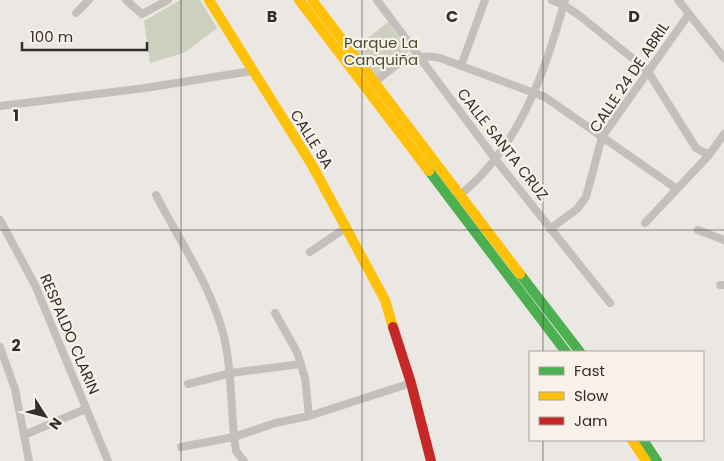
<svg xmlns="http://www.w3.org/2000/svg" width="724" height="461" viewBox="0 0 724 461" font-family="Poppins,sans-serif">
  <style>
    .park { fill: #cdd0be }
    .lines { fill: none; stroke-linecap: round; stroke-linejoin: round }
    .street { stroke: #c5bfbb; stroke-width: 8 }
    .fast { stroke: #4caf50; stroke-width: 10 }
    .slow { stroke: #ffc107; stroke-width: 10 }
    .jam { stroke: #c62828; stroke-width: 10 }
    .grid { fill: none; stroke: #352d2a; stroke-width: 1; stroke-opacity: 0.55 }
    .labels { text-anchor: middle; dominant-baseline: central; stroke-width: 4.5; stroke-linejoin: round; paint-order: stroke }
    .park-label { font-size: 15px; fill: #465031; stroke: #f8f1ea }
    .street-label { font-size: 15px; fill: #352d2a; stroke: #f8f1ea }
    .grid-label { font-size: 16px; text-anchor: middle; font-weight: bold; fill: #352d2a; stroke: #f8f1ea; stroke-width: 4.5; stroke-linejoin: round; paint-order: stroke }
  </style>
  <rect width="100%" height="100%" fill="#ebe7e2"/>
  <!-- park -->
  <path class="park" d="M180 0H200L217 28 184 53 150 63 144 21Z
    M388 22 409 52 373 79 353 50Z"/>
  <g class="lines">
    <!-- street -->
    <path class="street" d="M126 0 142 14 168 0
      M377 0 496 160 610 303
      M552 0 564 5 580 16 647 70 696 148 709 155
      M678 0 724 58
      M76 13 89 0
      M461 66 485 0
      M375 82C396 64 410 52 440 58L545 97 677 189
      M0 106 145 88 252 71
      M156 195C179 240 210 284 223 333 233 372 230 412 236 451L244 461
      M456 198C518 151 545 73 565 0
      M0 220 35 285 108 461
      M645 223 709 155 724 134
      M550 229 577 209 586 197 602 137 689 14
      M698 230 724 240
      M310 252 347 227
      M720 285H724
      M275 313 297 352 305 378 309 416
      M0 347 15 389 29 461
      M188 384 231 373 301 364
      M24 435 86 409
      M181 447 234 437 275 423 309 416 411 383"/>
    <!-- fast -->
    <path class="fast" d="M429 171 566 352
      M520 274 580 352
      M643 440 657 461"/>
    <!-- slow -->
    <path class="slow" d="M209 0 312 165 385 300 393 327
      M299 0 429 171
      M312 0 520 274
      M632 440 646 461"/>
    <!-- jam -->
    <path class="jam" d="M393 327 411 383 431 461"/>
  </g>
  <!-- grid -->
  <path class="grid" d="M181 0V461M362 0V461M543 0V352M0 230H724M543 440V461"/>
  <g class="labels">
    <!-- park labels -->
    <g class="park-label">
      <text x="381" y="42">Parque La<tspan x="381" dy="17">Canquiña</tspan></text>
    </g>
    <!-- street labels -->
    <g class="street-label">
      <text transform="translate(629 77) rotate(-56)">CALLE 24 DE ABRIL</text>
      <text transform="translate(312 139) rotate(58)">CALLE 9A</text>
      <text transform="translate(503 144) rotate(52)">CALLE SANTA CRUZ</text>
      <text transform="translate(70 334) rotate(67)">RESPALDO CLARIN</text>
    </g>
  </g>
  <g class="grid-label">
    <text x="272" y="22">B</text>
    <text x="452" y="22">C</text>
    <text x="634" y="22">D</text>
    <text x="16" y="121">1</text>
    <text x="16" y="351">2</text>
  </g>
  <!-- legend -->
  <rect x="529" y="351" width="175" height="90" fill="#f8f1ea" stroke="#aaa39d"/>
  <rect x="539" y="367" width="25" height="8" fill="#4caf50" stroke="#aaa39d"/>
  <text x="574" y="376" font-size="15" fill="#352d2a">Fast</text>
  <rect x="539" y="392" width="25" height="8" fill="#ffc107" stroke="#aaa39d"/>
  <text x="574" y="401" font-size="15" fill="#352d2a">Slow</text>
  <rect x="539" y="417" width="25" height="8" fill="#c62828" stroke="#aaa39d"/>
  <text x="574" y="426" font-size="15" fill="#352d2a">Jam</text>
  <!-- north arrow -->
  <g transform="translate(45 416) rotate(126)" stroke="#f8f1ea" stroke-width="4" paint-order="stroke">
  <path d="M0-4L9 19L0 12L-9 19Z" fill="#352d2a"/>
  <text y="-8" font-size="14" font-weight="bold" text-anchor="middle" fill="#352d2a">N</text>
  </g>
  <!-- scale -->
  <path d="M22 42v8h125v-8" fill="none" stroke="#352d2a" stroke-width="2.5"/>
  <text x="30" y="42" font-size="15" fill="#352d2a" stroke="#f8f1ea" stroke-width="4" paint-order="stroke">100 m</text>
</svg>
